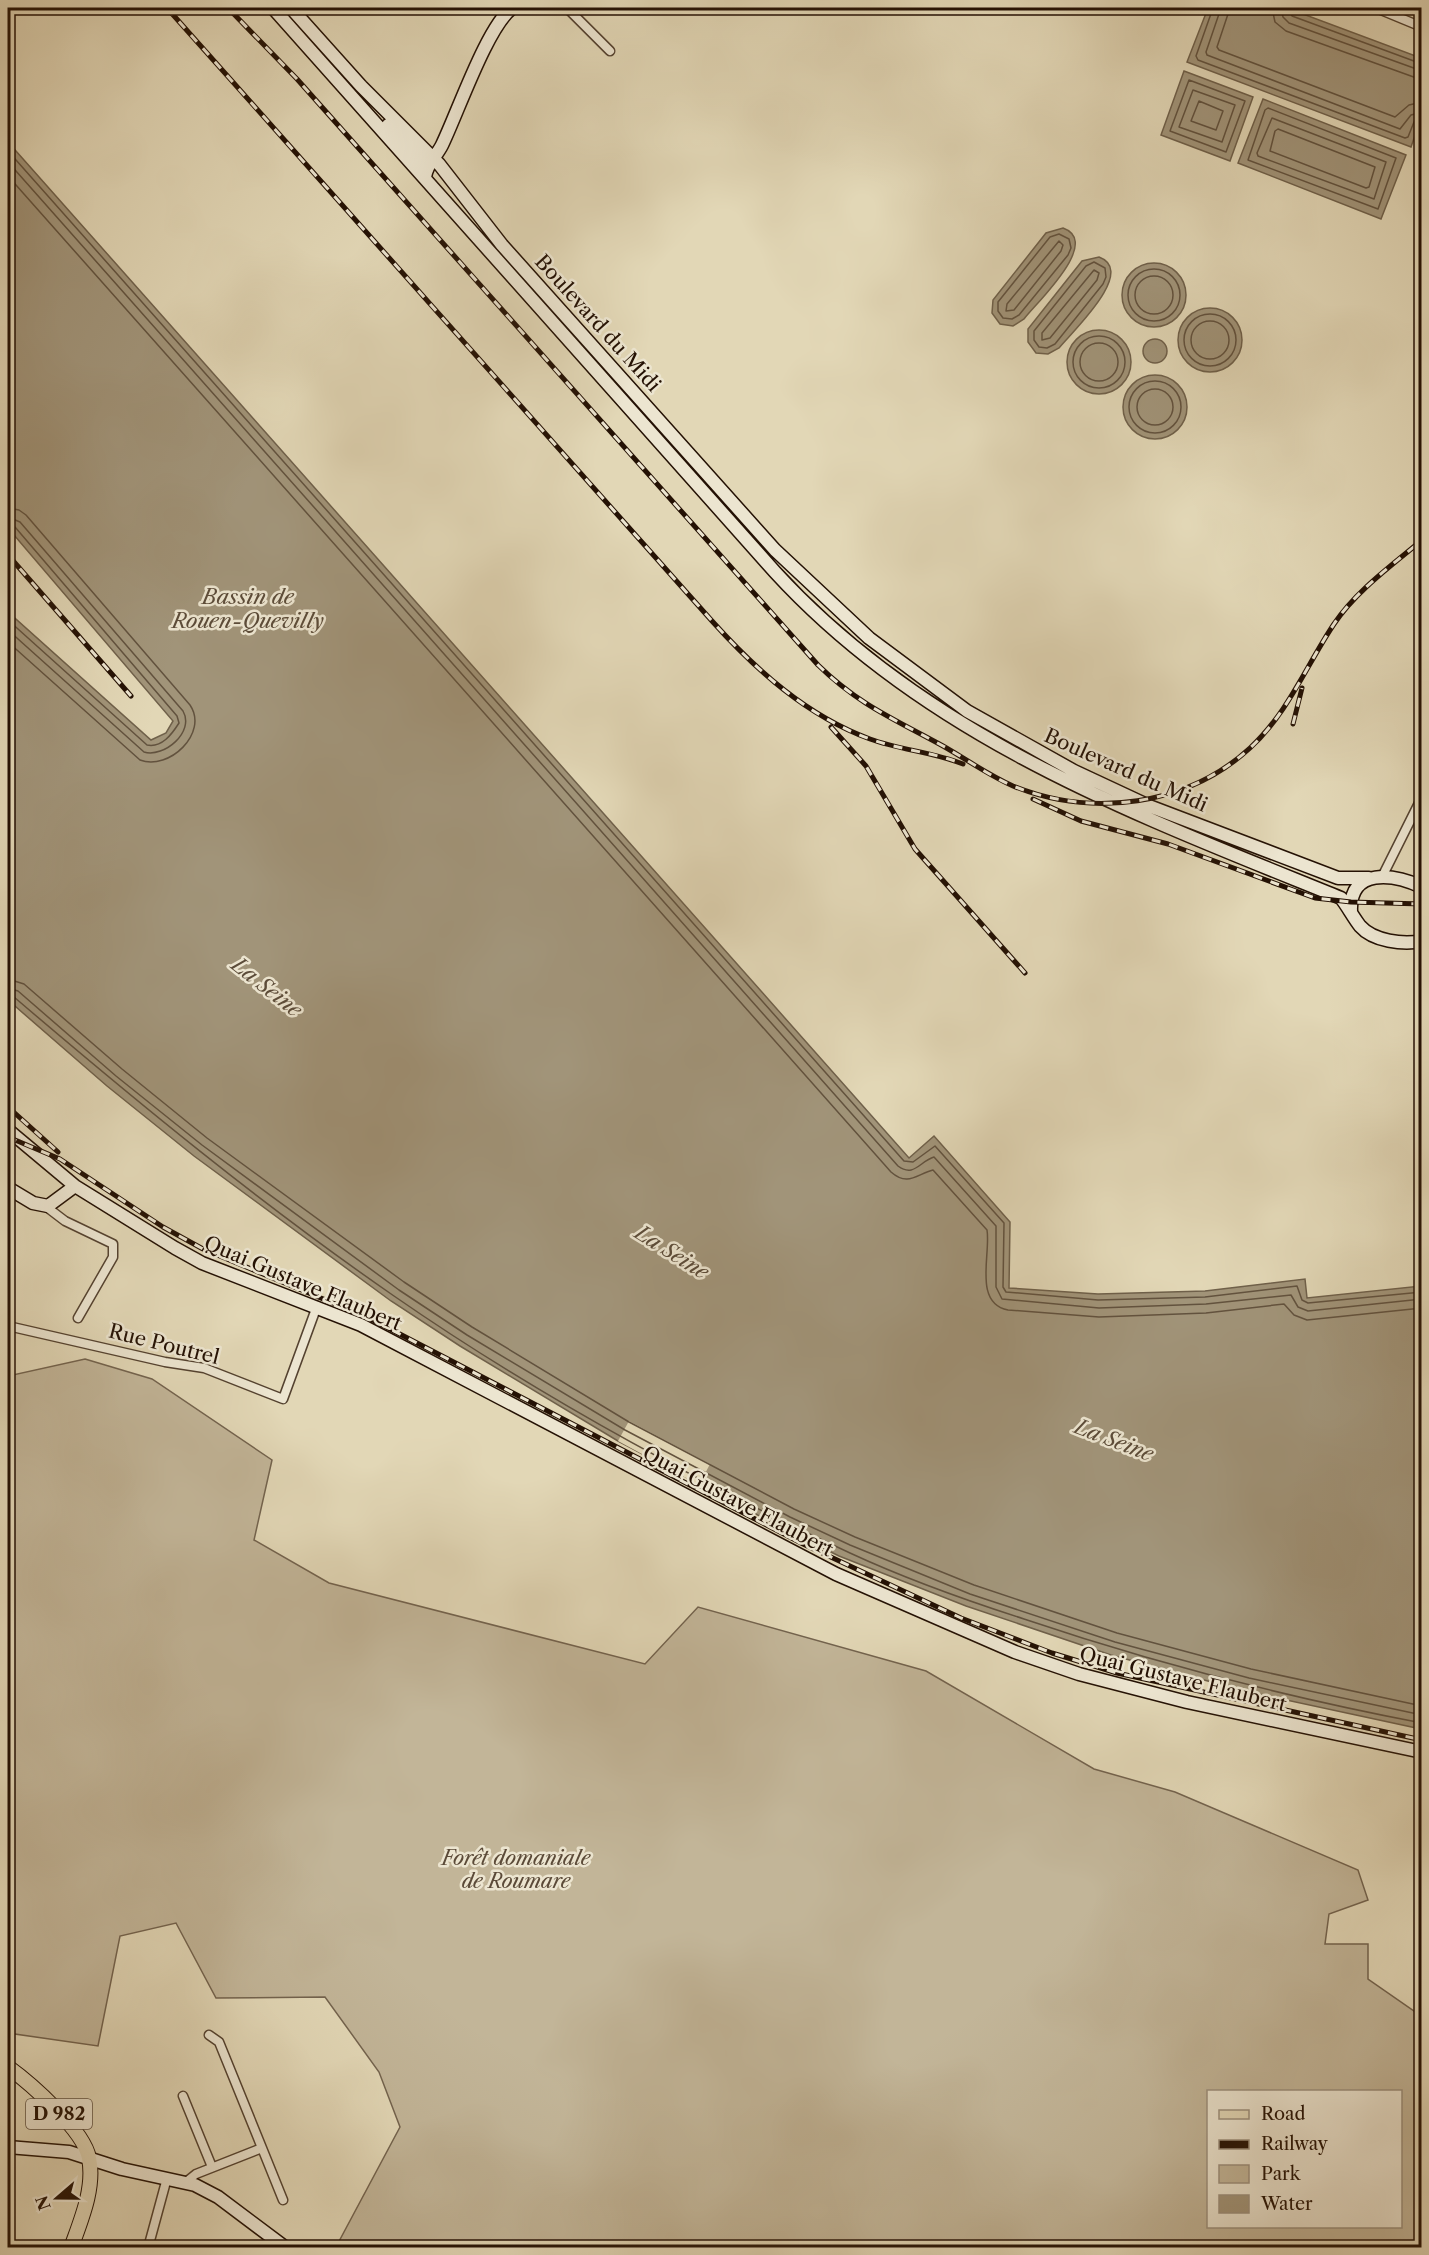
<svg xmlns="http://www.w3.org/2000/svg" width="1429" height="2255" viewBox="0 0 1429 2255" font-family="'Libre Caslon Text',serif">
  <style>
    .green { fill: #c2b598; stroke: #73634e; stroke-width: 1.5; fill-rule: evenodd }
    .water { fill: #a19479; stroke: #6f604a; stroke-width: 1.5 }
    .pier { fill: #e2d7b6 }
    .lines { fill: none; stroke-linecap: round; stroke-linejoin: round }
    .shore { stroke: #62523e; stroke-width: 1.5 }
    .street-casing { stroke: #544230; stroke-width: 11 }
    .secondary-casing { stroke: #241104; stroke-width: 15 }
    .primary-casing { stroke: #241104; stroke-width: 16 }
    .street { stroke: #ece5d0; stroke-width: 8 }
    .secondary { stroke: #ece5d0; stroke-width: 12 }
    .primary { stroke: #e2d7b6; stroke-width: 14 }
    .rail-casing { stroke: #241104; stroke-width: 5 }
    .rail { stroke: #ece5d0; stroke-width: 3; stroke-dasharray: 9; stroke-linecap: butt }
    .labels { text-anchor: middle; dominant-baseline: central; stroke-width: 5; stroke-linejoin: round; paint-order: stroke }
    .shield { fill: #ece5d0; stroke: #605141; stroke-width: 1.5 }
    .shield-label { font-size: 18px; font-weight: bold; fill: #241104 }
    .street-label { font-size: 20px; fill: #241104; stroke: #ece5d0 }
    .park-label { font-size: 20px; font-style: italic; fill: #5b4a38; stroke: #ece5d0 }
    .water-label { font-size: 21px; font-style: italic; fill: #5c4c39; stroke: #ece5d0 }
  </style>
  <rect width="100%" height="100%" fill="#e2d7b6"/>
  <filter id="stains"><feTurbulence type="fractalNoise" baseFrequency=".00333" numOctaves="4"/><feColorMatrix values="0 0 0 0 .2 0 0 0 0 .09 0 0 0 0 .02 0 0 0 .5 -.17"/></filter>
  <radialGradient id="worn" r=".72"><stop offset=".6" stop-color="#630" stop-opacity="0"/><stop offset="1" stop-color="#630" stop-opacity=".3"/></radialGradient>
  <!-- green -->
  <path class="green" d="M85 1359 152 1379 272 1460 254 1540 329 1583 645 1664 698 1607 926 1671 1094 1769 1175 1792 1358 1870 1368 1900 1329 1914 1325 1944H1368V1979L1421 2016V2247H336L400 2127 379 2072 325 1997 216 1998 176 1923 120 1936 98 2046 8 2033V1376ZM1208 2092H1400V2226H1208Z"/>
  <!-- water -->
  <path class="water" d="M1208 8H1287L1421 58V118L1411 147 1187 62Z
    M1184 71 1253 97 1230 161 1161 135Z
    M1263 99 1406 155 1381 219 1238 163Z
    M8 142 909 1158 934 1136 1010 1222 1009 1288 1098 1294 1205 1291 1305 1279 1307 1298 1421 1286V1729L1245 1691 1111 1655 966 1606 839 1556 784 1529 618 1441 460 1346 391 1301 194 1156 107 1086 8 1000V612L151 740 166 733 173 721 8 528Z
    M1063 228C1102 242 1037 302 1024 319L1013 326 1000 324 992 313 993 300 1046 233Z
    M1099 257C1137 271 1073 331 1059 348L1048 354 1036 353 1028 342V329L1082 261Z
    M1122 295a32 32 0 1 1 64 0a32 32 0 1 1-64 0Z
    M1178 340a32 32 0 1 1 64 0a32 32 0 1 1-64 0Z
    M1067 362a32 32 0 1 1 64 0a32 32 0 1 1-64 0Z
    M1143 351a12 12 0 1 1 24 0a12 12 0 1 1-24 0Z
    M1123 407a32 32 0 1 1 64 0a32 32 0 1 1-64 0Z"/>
  <!-- pier -->
  <path class="pier" d="M629 1421 710 1464 699 1485 618 1441Z"/>
  <g class="lines">
    <!-- shore -->
    <path class="shore" d="M1213 8 1196 56 1198 60 1405 138 1408 137 1414 122 1422 119
      M1221 8 1206 52 1207 55 1400 129 1411 115 1422 112
      M1230 8 1217 47 1219 50 1395 117 1409 105 1422 102
      M1272 8 1275 22 1286 31 1422 80
      M1281 8 1283 17 1289 23 1422 71
      M1288 8 1292 16 1422 64
      M1189 80 1245 101 1226 152 1170 131Z
      M1193 90 1235 105 1222 142 1179 127Z
      M1199 101 1223 111 1216 130 1191 121Z
      M1268 108 1396 158 1378 209 1248 160 1265 110Z
      M1272 118 1386 162 1374 199 1258 156 1257 153Z
      M1278 129 1375 167 1369 187 1366 188 1270 151 1275 131Z
      M8 151 904 1161 913 1162 935 1146 1004 1223 1003 1287 1006 1292 1098 1300 1205 1297 1297 1286 1302 1300 1308 1303 1422 1292
      M8 162 898 1166C914 1178 920 1161 934 1157L996 1226V1287L1002 1299 1099 1308 1206 1304 1291 1295 1298 1307 1308 1311 1422 1299
      M8 176 891 1172C908 1187 917 1174 933 1170L987 1230C991 1254 973 1303 1008 1310L1099 1317 1206 1313 1284 1304 1294 1315 1307 1320 1422 1308
      M1059 234 1069 239 1071 248 1068 255 1019 315 1012 319 1003 318 998 311V302L1050 237Z
      M1059 241 1063 245 1061 251 1014 310 1006 311 1007 304Z
      M1094 262 1105 268 1106 277 1103 284 1055 344 1047 348 1039 347 1034 340V331L1086 266Z
      M1128 295a26 26 0 1 1 52 0a26 26 0 1 1-52 0Z
      M1094 270 1099 273 1097 280 1050 338 1042 340V333Z
      M1135 295a19 19 0 1 1 38 0a19 19 0 1 1-38 0Z
      M1184 340a26 26 0 1 1 52 0a26 26 0 1 1-52 0Z
      M1191 340a19 19 0 1 1 38 0a19 19 0 1 1-38 0Z
      M1073 362a26 26 0 1 1 52 0a26 26 0 1 1-52 0Z
      M1080 362a19 19 0 1 1 38 0a19 19 0 1 1-38 0Z
      M1129 407a26 26 0 1 1 52 0a26 26 0 1 1-52 0Z
      M1137 407a18 18 0 1 1 36 0a18 18 0 1 1-36 0Z
      M8 508 19 510 26 515 190 705C209 733 169 771 140 760L8 642
      M8 517 20 522 183 711C195 732 164 758 144 752L8 630
      M8 525 15 527 177 716 179 723C172 734 162 748 147 745L8 620
      M8 979 24 984 122 1069 207 1138 404 1282 472 1327 629 1422 794 1509 855 1537 974 1585 1117 1633 1251 1669 1422 1706
      M8 988 18 991 116 1076 202 1145 399 1290 467 1335 625 1430 790 1517 850 1545 970 1594 1115 1642 1249 1678 1422 1715
      M8 996 14 997C137 1102 261 1204 394 1296 537 1395 693 1480 850 1553 906 1579 965 1600 1024 1619 1154 1663 1286 1697 1422 1723"/>
    <!-- street casing -->
    <g class="street-casing">
      <path id="street" d="M567 8 610 51
        M1376 8 1422 27
        M1383 875 1422 797
        M44 1205 65 1221 113 1244V1257L78 1318
        M8 1326 165 1362 204 1368 283 1399 317 1306
        M183 2096 212 2167
        M262 2148 283 2200
        M186 2182 196 2174 262 2148 219 2042 209 2035
        M148 2248 167 2178"/>
    </g>
    <!-- secondary casing -->
    <g class="secondary-casing">
      <path id="secondary" d="M273 8 775 572C928 739 1137 815 1341 898 1348 907 1353 917 1360 926 1373 941 1403 945 1422 941
        M291 8 361 86 439 164 502 245 775 550 869 638 967 711 1074 771 1149 806 1338 878H1369
        M388 125 427 165
        M425 177C427 163 436 157 442 145 458 112 487 27 512 8
        M1351 911C1349 867 1394 874 1422 887
        M8 1130 75 1186 175 1248 202 1263 361 1325 836 1574 1015 1652 1079 1674 1187 1702 1422 1752
        M8 1188 33 1203 48 1206 75 1186
        M8 2147 69 2152 122 2169 195 2185 218 2197 286 2248"/>
    </g>
    <!-- primary casing -->
    <g class="primary-casing">
      <path id="primary" d="M8 2067C30 2083 84 2130 89 2158 95 2188 81 2220 71 2248"/>
    </g>
    <!-- street -->
    <use href="#street" class="street"/>
    <!-- secondary -->
    <use href="#secondary" class="secondary"/>
    <!-- primary -->
    <use href="#primary" class="primary"/>
    <!-- rail casing -->
    <g class="rail-casing">
      <path id="rail" d="M167 8 712 621C756 670 807 716 870 739 900 750 933 752 963 764
        M228 8 297 79 818 665C859 705 894 719 943 746 966 759 988 775 1013 786 1092 818 1187 806 1250 748 1288 713 1306 666 1334 624 1356 591 1391 566 1422 540
        M8 555 131 696
        M1293 724 1302 688
        M831 727 866 766 915 849 1025 973
        M1033 799 1081 821 1168 844 1315 898 1351 902 1422 904
        M8 1107 58 1152
        M8 1137 60 1159 163 1227 203 1249 369 1318 803 1544 961 1618 1052 1653 1117 1673 1422 1740"/>
    </g>
    <!-- rail -->
    <use href="#rail" class="rail"/>
  </g>
  <g class="labels">
    <!-- shield labels -->
    <rect class="shield" x="26" y="2099" width="66" height="30" rx="4.5"/>
    <g class="shield-label">
      <text x="59" y="2114">D 982</text>
    </g>
    <!-- street labels -->
    <g class="street-label">
      <text transform="translate(598 323) rotate(48)">Boulevard du Midi</text>
      <text transform="translate(1126 770) rotate(24)">Boulevard du Midi</text>
      <text transform="translate(303 1283) rotate(23)">Quai Gustave Flaubert</text>
      <text transform="translate(164 1344) rotate(14)">Rue Poutrel</text>
      <text transform="translate(738 1501) rotate(28)">Quai Gustave Flaubert</text>
      <text transform="translate(1183 1679) rotate(14)">Quai Gustave Flaubert</text>
    </g>
    <!-- park labels -->
    <g class="park-label">
      <text x="516" y="1858">Forêt domaniale<tspan x="516" dy="23">de Roumare</tspan></text>
    </g>
    <!-- water labels -->
    <g class="water-label">
      <text x="248" y="596">Bassin de<tspan x="248" dy="24">Rouen-Quevilly</tspan></text>
      <text transform="translate(267 987) rotate(38)">La Seine</text>
      <text transform="translate(672 1252) rotate(32)">La Seine</text>
      <text transform="translate(1114 1440) rotate(21)">La Seine</text>
    </g>
  </g>
  <!-- margin -->
  <rect width="1429" height="2255" fill="none" stroke="#e2d7b6" stroke-width="30"/>
  <rect x="9" y="9" width="1411" height="2237" fill="none" stroke="#241104" stroke-width="3"/>
  <rect x="15" y="15" width="1399" height="2225" fill="none" stroke="#241104" stroke-width="1.5"/>
  <!-- legend -->
  <rect x="1207" y="2090" width="195" height="138" fill="#ece5d0" stroke="#9c907e" stroke-width="1.5"/>
  <rect x="1219" y="2110" width="30" height="9" fill="#e2d7b6" stroke="#9c907e" stroke-width="1.5"/>
  <text x="1261" y="2120" font-size="18" fill="#241104">Road</text>
  <rect x="1219" y="2140" width="30" height="9" fill="#241104" stroke="#9c907e" stroke-width="1.5"/>
  <text x="1261" y="2150" font-size="18" fill="#241104">Railway</text>
  <rect x="1219" y="2165" width="30" height="18" fill="#c2b598" stroke="#9c907e" stroke-width="1.5"/>
  <text x="1261" y="2180" font-size="18" fill="#241104">Park</text>
  <rect x="1219" y="2195" width="30" height="18" fill="#a19479" stroke="#9c907e" stroke-width="1.5"/>
  <text x="1261" y="2210" font-size="18" fill="#241104">Water</text>
  <!-- north arrow -->
  <g transform="translate(57 2198) rotate(250)" stroke="#ece5d0" stroke-width="4.5" paint-order="stroke">
  <path d="M0-4.5L10 22L0 15L-10 22Z" fill="#241104"/>
  <text y="-9" font-size="16" font-weight="bold" text-anchor="middle" fill="#241104">N</text>
  </g>
  <rect width="100%" height="100%" filter="url(#stains)"/>
  <rect width="100%" height="100%" fill="url(#worn)"/>
</svg>
